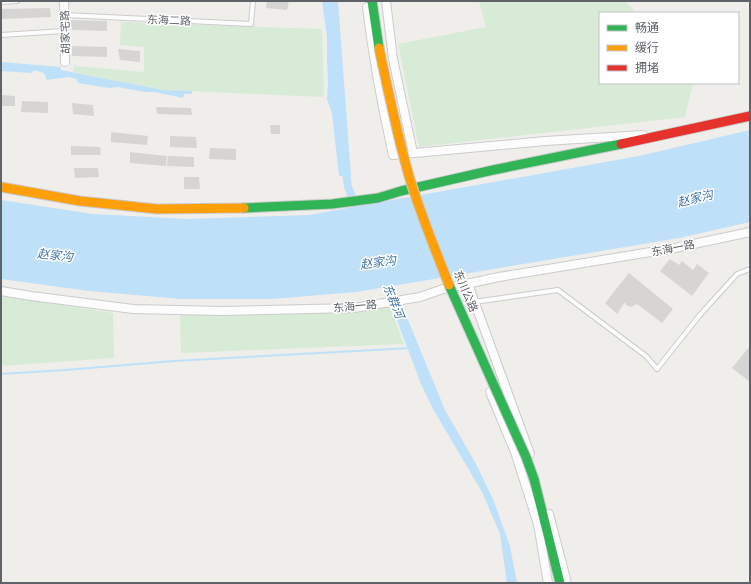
<svg xmlns="http://www.w3.org/2000/svg" width="751" height="584" viewBox="0 0 751 584" font-family="'Titillium Web','Noto Sans SC',sans-serif">
  <style>
    .green { fill: #d8ebd6 }
    .water { fill: #bfe0f9 }
    .lines { fill: none; stroke-linecap: round; stroke-linejoin: round }
    .stream { stroke: #bfe0f9; stroke-width: 2 }
    .canal { stroke: #bfe0f9; stroke-width: 8 }
    .building { fill: #d6d5d3 }
    .lane-casing { stroke: #cbcccc; stroke-width: 6 }
    .street-casing { stroke: #cbcccc; stroke-width: 10 }
    .fast-casing { stroke: #cacacb; stroke-width: 11 }
    .slow-casing { stroke: #cacacb; stroke-width: 11 }
    .jam-casing { stroke: #cacacb; stroke-width: 11 }
    .lane { stroke: #fdfcfc; stroke-width: 4 }
    .street { stroke: #fdfcfc; stroke-width: 8 }
    .fast { stroke: #30b455; stroke-width: 9 }
    .slow { stroke: #ff9f0a; stroke-width: 9 }
    .jam { stroke: #e5322d; stroke-width: 9 }
    .fast-bridge-casing { stroke: #cacacb; stroke-width: 11; stroke-linecap: butt }
    .slow-bridge-casing { stroke: #cacacb; stroke-width: 11; stroke-linecap: butt }
    .fast-bridge { stroke: #30b455; stroke-width: 9 }
    .slow-bridge { stroke: #ff9f0a; stroke-width: 9 }
    .labels { text-anchor: middle; dominant-baseline: central; stroke-width: 3; stroke-linejoin: round; paint-order: stroke }
    .street-label { font-size: 11px; fill: #5f6368; stroke: #fff }
    .water-label { font-size: 12px; font-style: italic; fill: #4174aa; stroke: #fff }
  </style>
  <rect width="100%" height="100%" fill="#efeeea"/>
  <!-- green -->
  <path class="green" d="M479 1H625L637 13H600V83H693L685 117 419 147 398 44 486 27Z
    M121 22 322 29 324 97 163 90 73 72 74 66 144 72V47L120 45Z
    M1 295 113 313 114 358 1 366Z
    M390 307 404 344 181 353 180 314Z"/>
  <!-- water -->
  <path class="water" d="M322 1H338L351 176H339L332 113 327 99 328 82 327 59V37Z
    M1 62 61 67V70L163 90 192 91V94H184L183 98 155 92H144L118 87 109 88 78 83 77 79 68 77 47 80 44 73 34 70 32 73 1 71Z
    M750 130V222L679 238 356 292 273 299H181L89 291 1 279V200L93 214 188 219 309 215 639 156Z
    M401 303 445 410 476 464 493 499 510 546 517 583H507L500 534 482 492 433 409 421 384 391 304Z"/>
  <g class="lines">
    <!-- stream -->
    <path class="stream" d="M1 374 65 370 174 361 411 348"/>
    <!-- canal -->
    <path class="canal" d="M345 165 348 187 355 204
      M384 278 396 306"/>
  </g>
  <!-- building -->
  <path class="building" d="M267 1H289L287 10 266 8Z
    M50 8 51 17 1 19V9Z
    M71 20 107 21V31L72 30Z
    M72 46 107 47V57L72 56Z
    M118 49 140 51V62L120 60Z
    M1 95 15 96V106H1Z
    M22 101 48 102V113L21 112Z
    M72 103 93 105 94 116 73 114Z
    M156 107 191 108 192 115 157 114Z
    M270 125H280V134H271Z
    M111 132 148 136 147 145 111 142Z
    M170 136 196 137 197 148 170 147Z
    M71 146 100 147 101 155H71Z
    M210 148 236 149V160L209 159Z
    M130 152 167 156 166 166 130 163Z
    M168 156 194 157V167L167 166Z
    M74 168H98L99 177 75 178Z
    M184 177H199L200 189H184Z
    M670 259 679 265 682 261 693 270 697 264 709 273 692 296 660 271Z
    M629 273 673 309 662 323 637 304 631 307 626 305 625 302 617 314 605 303Z
    M750 346V382L732 368Z"/>
  <g class="lines">
    <!-- lane casing -->
    <g class="lane-casing">
      <path id="lane" d="M1 2 17 1
        M65 15 251 24 253 1
        M1 35 64 31
        M460 304 558 290 646 356 657 369 699 316 737 274 750 269"/>
    </g>
    <!-- street casing -->
    <g class="street-casing">
      <path id="street" d="M64 1 65 62
        M386 1 393 59 413 153
        M367 7C373 57 382 106 393 155L545 141 643 135
        M468 284 530 454
        M1 291 31 296 133 309 222 311 354 308 420 297 443 289 499 277 675 248 750 232
        M490 392 515 452 538 524 548 583
        M549 514 567 583"/>
    </g>
    <!-- fast casing -->
    <g class="fast-casing">
      <path id="fast" d="M372 1 379 48
        M244 208 332 204 378 198 401 191 493 170 621 144
        M534 479 560 583"/>
    </g>
    <!-- slow casing -->
    <g class="slow-casing">
      <path id="slow" d="M1 187 80 201 157 209 244 208"/>
    </g>
    <!-- jam casing -->
    <g class="jam-casing">
      <path id="jam" d="M621 144 750 116"/>
    </g>
    <!-- lane -->
    <use href="#lane" class="lane"/>
    <!-- street -->
    <use href="#street" class="street"/>
    <!-- fast -->
    <use href="#fast" class="fast"/>
    <!-- slow -->
    <use href="#slow" class="slow"/>
    <!-- jam -->
    <use href="#jam" class="jam"/>
    <!-- fast-bridge casing -->
    <g class="fast-bridge-casing">
      <path id="fast-bridge" d="M449 285 526 457 534 479"/>
    </g>
    <!-- slow-bridge casing -->
    <g class="slow-bridge-casing">
      <path id="slow-bridge" d="M379 48C388 91 397 134 409 176 420 213 435 249 449 285"/>
    </g>
    <!-- fast-bridge -->
    <use href="#fast-bridge" class="fast-bridge"/>
    <!-- slow-bridge -->
    <use href="#slow-bridge" class="slow-bridge"/>
  </g>
  <g class="labels">
    <!-- street labels -->
    <g class="street-label">
      <text transform="translate(169 20) rotate(2)">东海二路</text>
      <text transform="translate(65 32) rotate(-91)">胡家宅路</text>
      <text transform="translate(673 248) rotate(-11)">东海一路</text>
      <text transform="translate(466 291) rotate(67)">东川公路</text>
      <text transform="translate(355 306) rotate(-5)">东海一路</text>
    </g>
    <!-- water labels -->
    <g class="water-label">
      <text transform="translate(695 198) rotate(-14)">赵家沟</text>
      <text transform="translate(55 255) rotate(6)">赵家沟</text>
      <text transform="translate(378 262) rotate(-7)">赵家沟</text>
      <text transform="translate(394 301) rotate(68)">东群河</text>
    </g>
  </g>
  <!-- border -->
  <rect width="751" height="584" fill="none" stroke="#5f6368" stroke-width="4"/>
  <!-- legend -->
  <rect x="599" y="12" width="140" height="72" fill="#ffffff" stroke="#bfc1c3"/>
  <rect x="607" y="25" width="20" height="6" fill="#30b455" stroke="#bfc1c3"/>
  <text x="635" y="32" font-size="12" fill="#5f6368">畅通</text>
  <rect x="607" y="45" width="20" height="6" fill="#ff9f0a" stroke="#bfc1c3"/>
  <text x="635" y="52" font-size="12" fill="#5f6368">缓行</text>
  <rect x="607" y="65" width="20" height="6" fill="#e5322d" stroke="#bfc1c3"/>
  <text x="635" y="72" font-size="12" fill="#5f6368">拥堵</text>
</svg>
